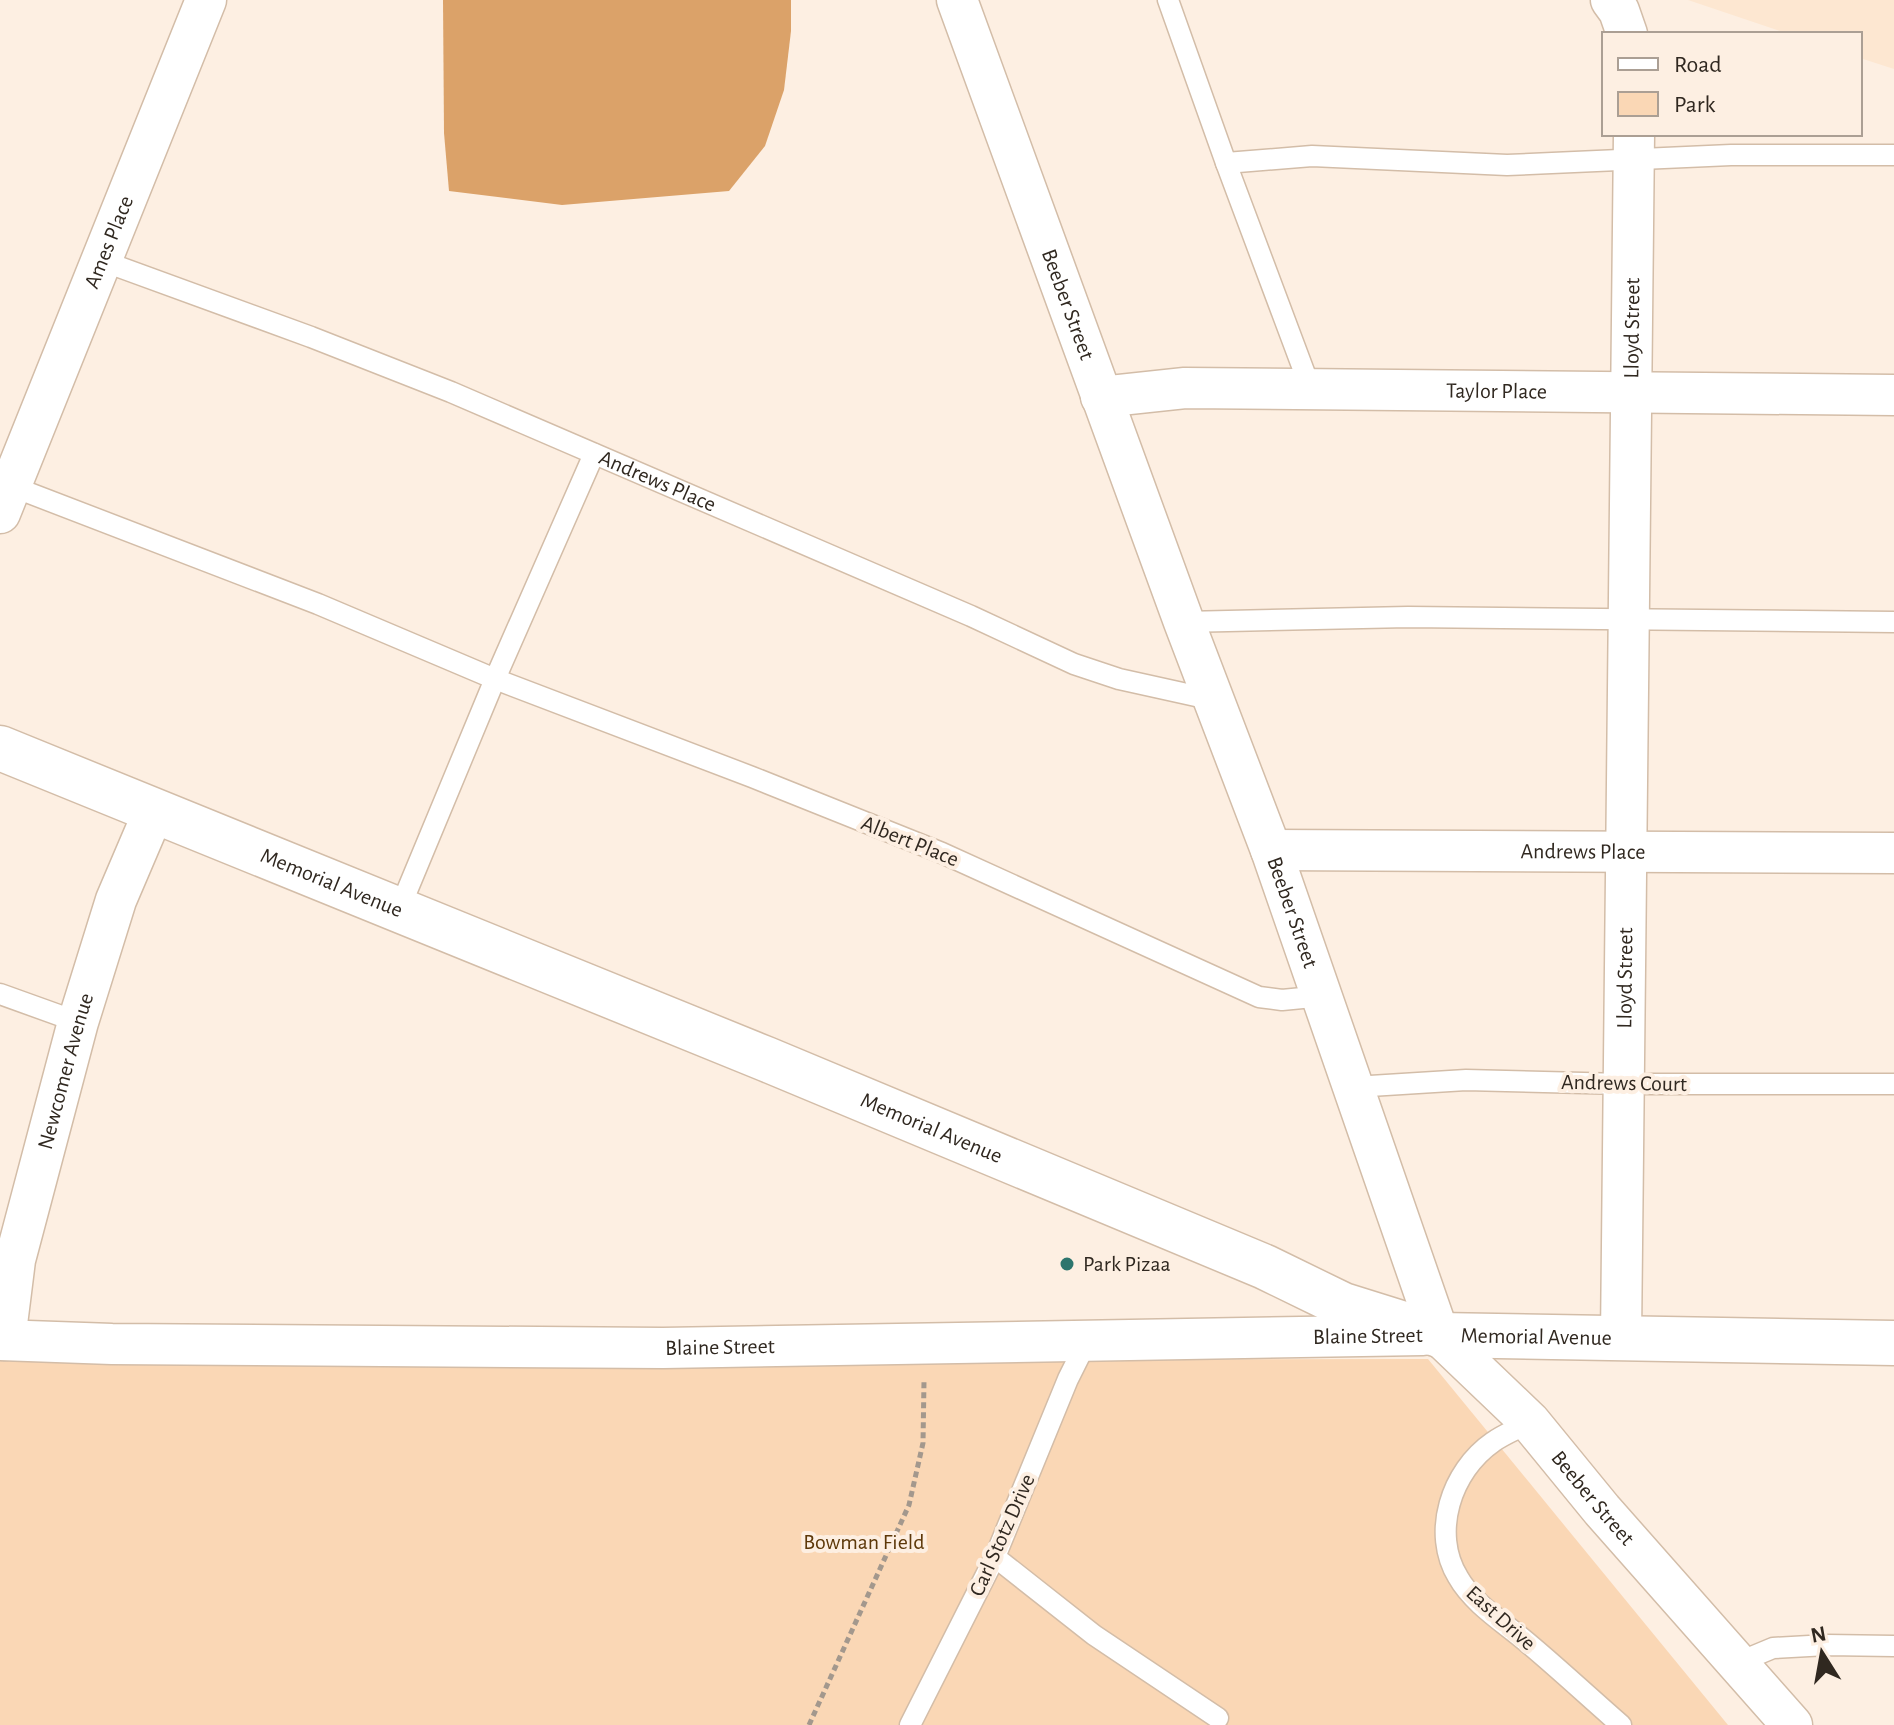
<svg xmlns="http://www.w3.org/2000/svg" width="1894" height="1725" viewBox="0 0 1894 1725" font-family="'Alegreya Sans',sans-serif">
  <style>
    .built { fill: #fde7d1 }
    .green { fill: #fad7b5 }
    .forest { fill: #dba269 }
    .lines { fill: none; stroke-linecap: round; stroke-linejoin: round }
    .service-casing { stroke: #d3bda8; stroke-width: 23 }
    .minor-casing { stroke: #d3bda8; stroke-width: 43 }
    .tertiary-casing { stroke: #d3bda8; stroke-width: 47 }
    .path { stroke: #a3988d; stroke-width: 5; stroke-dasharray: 6 4; stroke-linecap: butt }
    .service { stroke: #fff; stroke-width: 20 }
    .minor { stroke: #fff; stroke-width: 40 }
    .tertiary { stroke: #fff; stroke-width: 44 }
    .poi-dot { fill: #2d756d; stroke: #fdefe2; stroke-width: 3 }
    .labels { text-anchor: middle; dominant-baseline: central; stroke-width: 8; stroke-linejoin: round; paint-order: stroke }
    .street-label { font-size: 22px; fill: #302820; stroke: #fdefe2 }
    .poi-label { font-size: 22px; fill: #302820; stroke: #fdefe2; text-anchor: start }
    .park-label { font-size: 22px; fill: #5d3809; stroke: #fdefe2 }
  </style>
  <rect width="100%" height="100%" fill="#fdefe2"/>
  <!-- built -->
  <path class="built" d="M1688 0H1894V69L1860 58V34H1789Z"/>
  <!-- green -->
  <path class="green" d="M1428 1359 1728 1725H0V1361Z"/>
  <!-- forest -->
  <path class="forest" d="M443 0H791V31L784 90 765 146 729 191 562 205 449 191 444 133Z"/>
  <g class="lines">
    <!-- service casing -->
    <g class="service-casing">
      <g id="service">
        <path d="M1168 0 1226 163 1311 390"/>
        <path d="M1226 163 1312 156 1507 165 1731 155H1894"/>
        <path id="s1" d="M100 260 311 337 451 392 971 616 1074 664 1119 679 1214 700"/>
        <path d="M11 486 318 604 495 679 752 777 942 853 1259 997 1282 1000 1323 996"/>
        <path d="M1184 622 1408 617 1894 622"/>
        <path d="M399 910 495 679 594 454"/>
        <path d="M0 994 78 1022"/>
        <path d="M1354 1087 1466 1080 1623 1084H1894"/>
        <path d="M1530 1422C1518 1429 1504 1434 1493 1442 1451 1471 1431 1533 1458 1577 1473 1604 1506 1624 1529 1644 1560 1670 1590 1698 1621 1725"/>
        <path d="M995 1557 1094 1635 1218 1718"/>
        <path d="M1737 1663 1773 1648 1827 1645 1894 1646"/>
        <path d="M910 1725 995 1557 1068 1379 1087 1341"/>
      </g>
    </g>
    <!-- minor casing -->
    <g class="minor-casing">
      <g id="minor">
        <path id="s2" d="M957 0 1184 622 1271 850 1439 1335 1530 1422 1602 1510 1792 1725"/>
        <path d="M1611 0 1619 11 1627 34"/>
        <path id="s3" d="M1101 397 1185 388 1894 395"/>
        <path id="s4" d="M0 513 206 0"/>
        <path id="s5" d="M1271 850 1894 853"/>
        <path id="s6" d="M1621 1338 1634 134"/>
        <path id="s7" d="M0 1340 112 1344 663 1348 1423 1335"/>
        <path id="s8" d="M5 1340 15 1260 78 1022 116 900 154 811"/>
      </g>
    </g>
    <!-- tertiary casing -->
    <g class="tertiary-casing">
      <g id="tertiary">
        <path id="s9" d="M0 748 766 1059 1265 1267 1343 1305 1439 1335 1894 1343"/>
      </g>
    </g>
    <!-- path -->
    <path class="path" d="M809 1725 909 1505 923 1443 924 1381"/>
    <!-- service -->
    <use href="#service" class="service"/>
    <!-- minor -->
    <use href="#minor" class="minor"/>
    <!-- tertiary -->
    <use href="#tertiary" class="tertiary"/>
  </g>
  <!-- markers -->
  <circle class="poi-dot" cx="1067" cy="1264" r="8"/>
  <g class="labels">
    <!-- street labels -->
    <g class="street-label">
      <text stroke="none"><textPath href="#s4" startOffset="292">Ames Place</textPath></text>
      <text stroke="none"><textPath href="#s2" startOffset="324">Beeber Street</textPath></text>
      <text stroke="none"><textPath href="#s6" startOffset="1010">Lloyd Street</textPath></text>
      <text stroke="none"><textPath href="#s3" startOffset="396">Taylor Place</textPath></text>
      <text stroke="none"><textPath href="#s1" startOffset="600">Andrews Place</textPath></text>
      <text transform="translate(910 841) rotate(22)">Albert Place</text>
      <text stroke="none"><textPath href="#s5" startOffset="312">Andrews Place</textPath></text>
      <text stroke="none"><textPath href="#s9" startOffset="358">Memorial Avenue</textPath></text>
      <text stroke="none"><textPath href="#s2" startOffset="972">Beeber Street</textPath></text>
      <text stroke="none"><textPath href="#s6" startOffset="360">Lloyd Street</textPath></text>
      <text stroke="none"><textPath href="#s8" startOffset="276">Newcomer Avenue</textPath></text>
      <text transform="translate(1624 1083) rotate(1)">Andrews Court</text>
      <text stroke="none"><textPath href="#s9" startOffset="1006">Memorial Avenue</textPath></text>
      <text stroke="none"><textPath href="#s7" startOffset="1368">Blaine Street</textPath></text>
      <text stroke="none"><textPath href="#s9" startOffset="1652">Memorial Avenue</textPath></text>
      <text stroke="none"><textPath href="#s7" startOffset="720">Blaine Street</textPath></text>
      <text stroke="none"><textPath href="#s2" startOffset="1644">Beeber Street</textPath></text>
      <text transform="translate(1002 1535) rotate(-66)">Carl Stotz Drive</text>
      <text transform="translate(1501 1618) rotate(42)">East Drive</text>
    </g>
    <!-- poi labels -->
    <g class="poi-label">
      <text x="1083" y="1264">Park Pizaa</text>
    </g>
    <!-- park labels -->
    <g class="park-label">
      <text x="864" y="1542">Bowman Field</text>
    </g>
  </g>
  <!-- legend -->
  <rect x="1602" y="32" width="260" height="104" fill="#fdefe2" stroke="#ab9f94" stroke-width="2"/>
  <rect x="1618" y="58" width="40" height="12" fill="#ffffff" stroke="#ab9f94" stroke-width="2"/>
  <text x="1674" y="72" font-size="24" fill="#302820">Road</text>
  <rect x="1618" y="92" width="40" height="24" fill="#fad7b5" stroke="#ab9f94" stroke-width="2"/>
  <text x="1674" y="112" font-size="24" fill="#302820">Park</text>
  <!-- north arrow -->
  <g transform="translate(1822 1653) rotate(349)" stroke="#fdefe2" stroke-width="6" paint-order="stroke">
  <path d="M0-6L14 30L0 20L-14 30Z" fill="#302820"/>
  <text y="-12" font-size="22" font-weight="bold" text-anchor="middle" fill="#302820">N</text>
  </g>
</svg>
